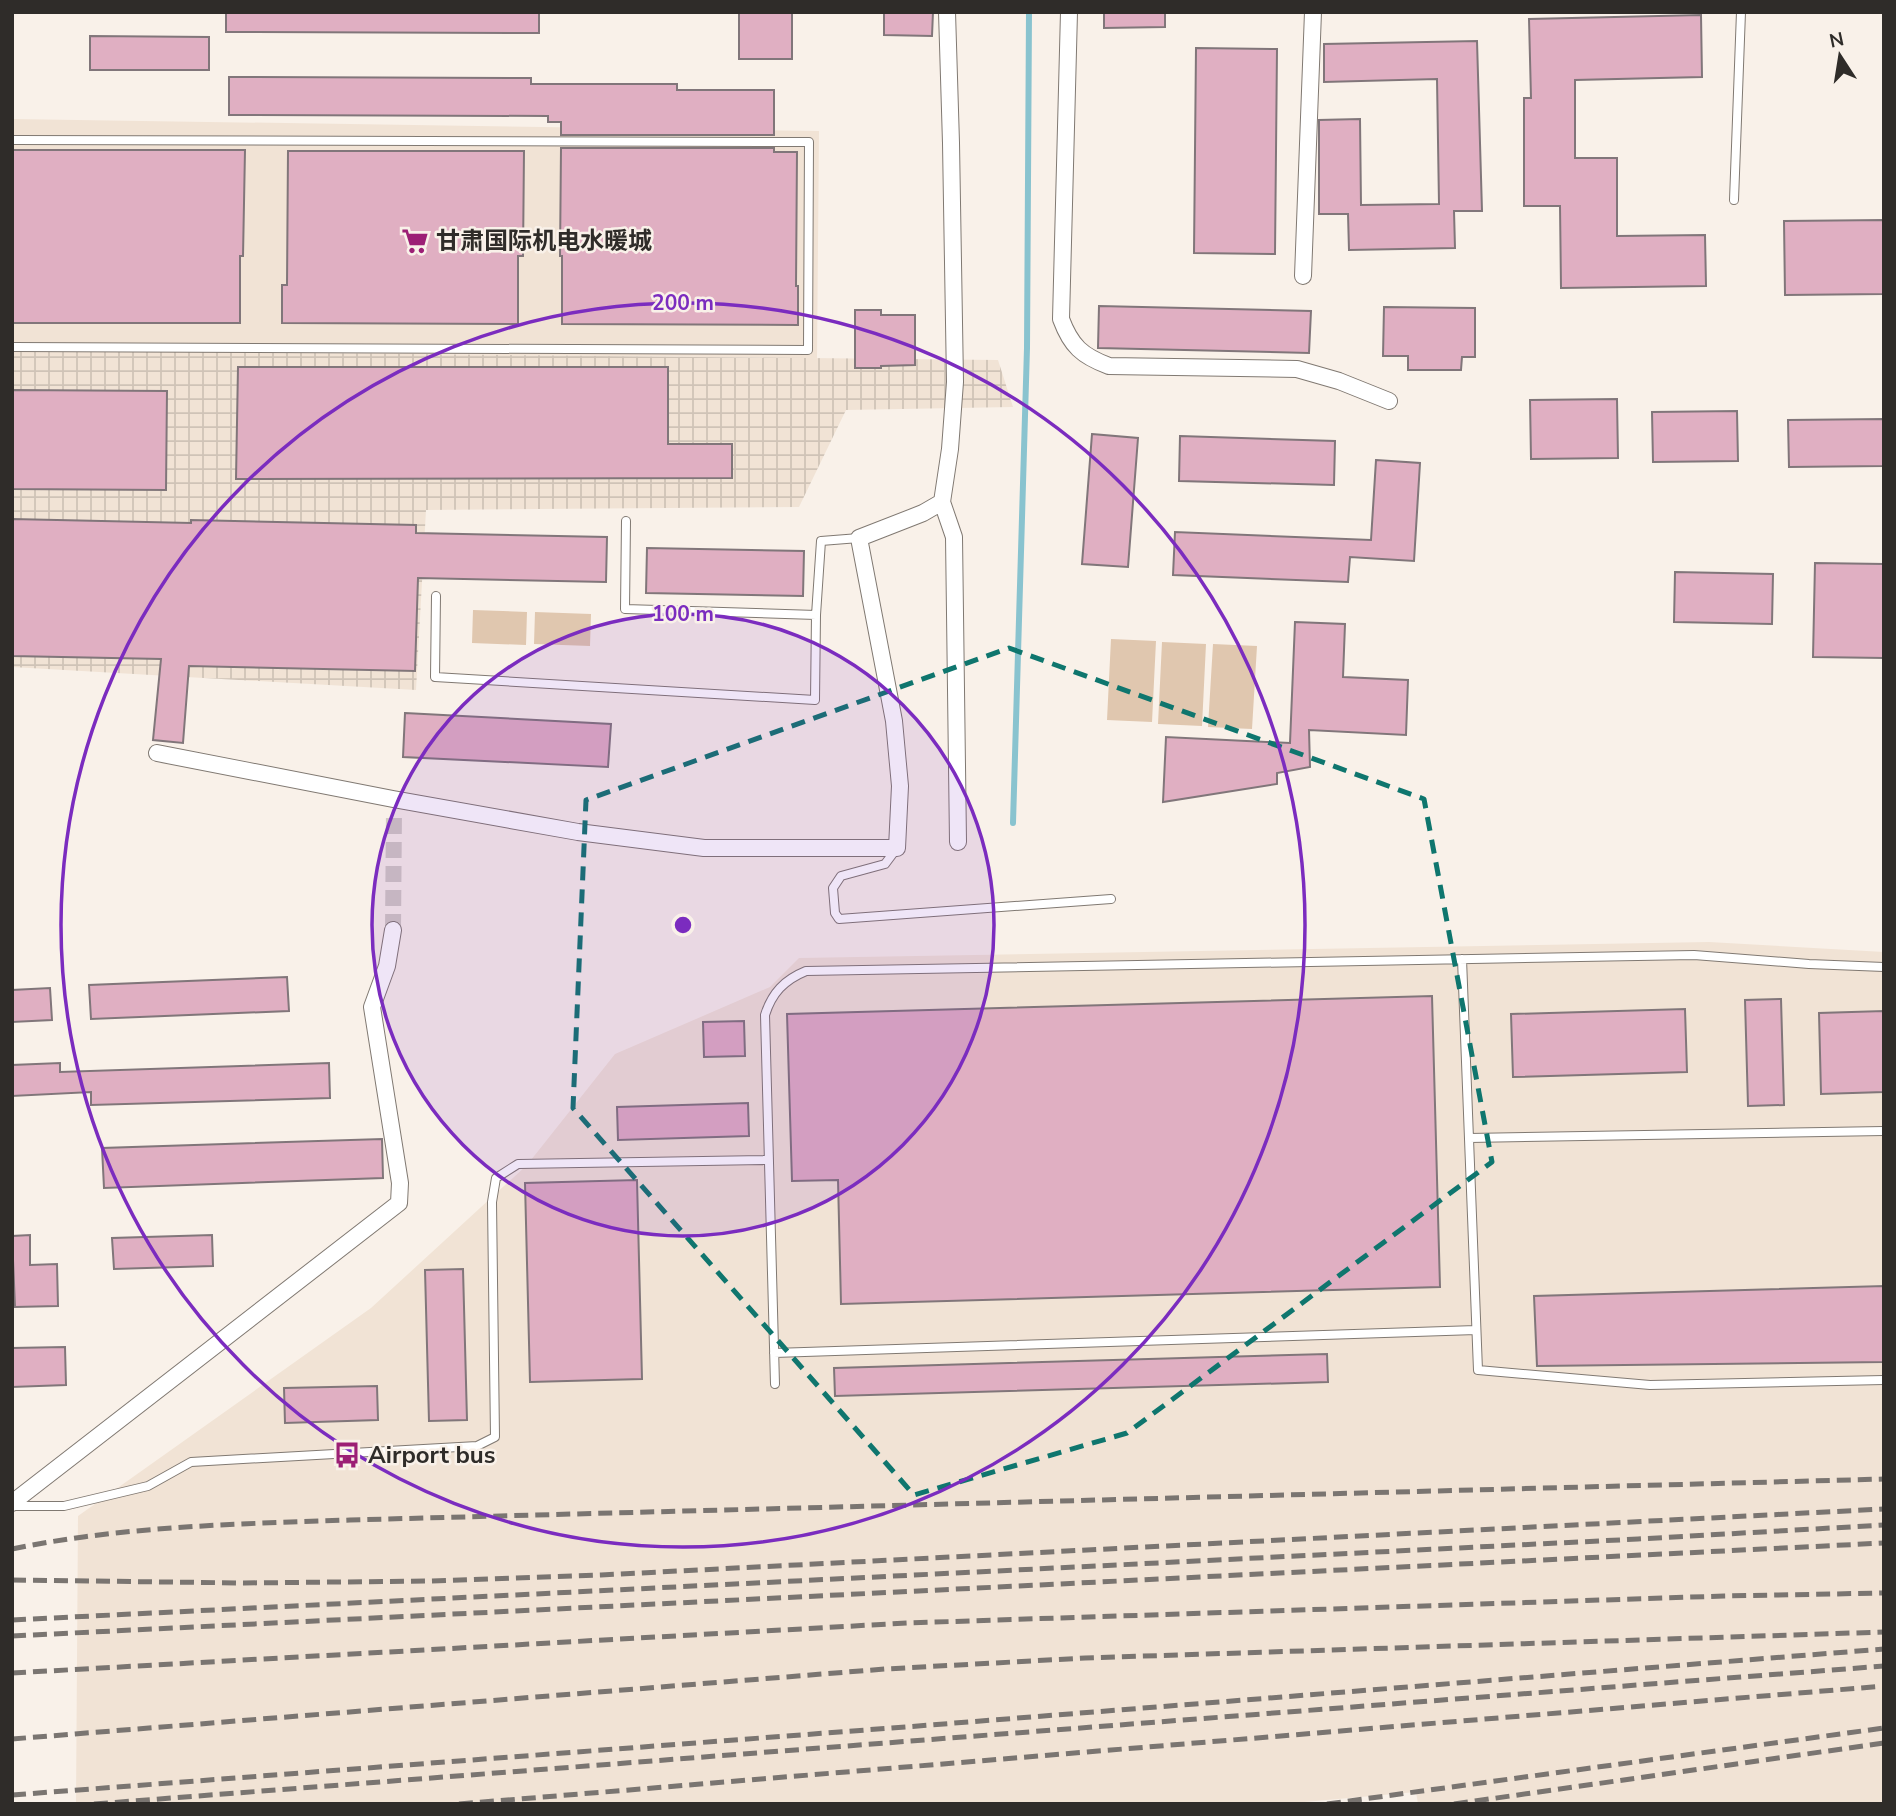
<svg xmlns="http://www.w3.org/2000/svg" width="1896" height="1816" viewBox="0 0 1896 1816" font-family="'Nunito Sans','Noto Sans SC',sans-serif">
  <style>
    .built { fill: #f1e3d5 }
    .industrial { fill: url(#industrial-grid) }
    .garden { fill: #e0c7af }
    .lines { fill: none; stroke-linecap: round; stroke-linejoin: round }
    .stream { stroke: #89c3cf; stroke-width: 6 }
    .building { fill: #e0afc2; stroke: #81767a; stroke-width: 2 }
    .minor-tunnel { stroke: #d1cac3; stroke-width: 16; stroke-dasharray: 16 8; stroke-linecap: butt }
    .service-casing { stroke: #807972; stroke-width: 10 }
    .minor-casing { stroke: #807972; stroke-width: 18 }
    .service { stroke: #fff; stroke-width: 8 }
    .minor { stroke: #fff; stroke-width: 16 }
    .rail { stroke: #7a7571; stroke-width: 5; stroke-dasharray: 14 7; stroke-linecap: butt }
    .marked { fill: none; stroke: #0f766e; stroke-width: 5; stroke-dasharray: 14 9; stroke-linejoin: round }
    .ring { fill: none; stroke: #7b2cbf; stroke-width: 3.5 }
    .labels { text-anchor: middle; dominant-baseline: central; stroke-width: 5; stroke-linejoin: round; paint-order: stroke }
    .poi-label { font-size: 24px; font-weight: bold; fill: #2f2c29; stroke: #f9f1e9; text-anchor: start }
    .centre { fill: #7b2cbf; stroke: #f9f1e9; stroke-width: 3.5 }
    .ring-label { font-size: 21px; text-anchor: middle; font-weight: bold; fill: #7b2cbf; stroke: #f9f1e9; stroke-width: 5; stroke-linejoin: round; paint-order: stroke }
  </style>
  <defs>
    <pattern id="industrial-grid" width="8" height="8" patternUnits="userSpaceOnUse" patternTransform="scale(1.75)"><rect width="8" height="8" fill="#f1e3d5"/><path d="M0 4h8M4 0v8" fill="none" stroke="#cfc3b7"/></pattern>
  </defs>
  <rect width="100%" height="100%" fill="#f9f1e9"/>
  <!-- built -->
  <path class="built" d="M12 119 819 131 817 358 12 350Z
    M1709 942 1884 952V1804H1418L1416 1792 1282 1804H76L78 1516 371 1308 527 1165 615 1054 770 987 799 958Z"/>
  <!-- industrial -->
  <path class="industrial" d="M12 350 998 360 1013 407 846 410 799 507 426 510 416 690 12 667Z"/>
  <!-- garden -->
  <path class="garden" d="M473 610 527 612 526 645 472 643Z
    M535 612 591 614 590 646 534 644Z
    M1111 639 1156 641 1152 722 1107 720Z
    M1162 642 1206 644 1202 726 1158 724Z
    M1213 644 1257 646 1252 729 1208 727Z"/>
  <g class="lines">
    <!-- stream -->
    <path class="stream" d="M1013 823 1027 348 1029 12"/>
  </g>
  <!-- building -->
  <path class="building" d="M226 12H539V33L226 32Z
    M739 12H792V59H739Z
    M884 12H933L932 36 884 35Z
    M1104 12H1165V27L1104 28Z
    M1701 15 1702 77 1575 80V158H1617V236L1705 235 1706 286 1561 288 1560 206H1524V98H1531L1529 19Z
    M90 36 209 37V70H90Z
    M1477 41 1482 211H1454L1455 248 1349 250 1348 214H1319V120L1360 119 1361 205 1439 204 1437 79 1324 82V44Z
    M1196 48 1277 49 1275 254 1194 253Z
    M229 77 531 78V84H677V90H774V135H561V122H548V116L229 115Z
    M561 148H774V152H797L796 286H798V325L562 324V256H560Z
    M12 150H245L243 256H240V323H12Z
    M288 151H524L523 256H518V324L282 323V285H287Z
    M1884 220V294L1785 295 1784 221Z
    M1099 306 1311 311 1309 353 1098 348Z
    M1384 307 1475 308V357H1462L1461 370H1408V356H1383Z
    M855 310H881V315H915V365L881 366V368H855Z
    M238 367H668V444H732V478L236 479Z
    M12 390 167 391 166 490 12 489Z
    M1617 399 1618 458 1531 459 1530 400Z
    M1737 411 1738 461 1653 462 1652 412Z
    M1884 419V466L1789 467 1788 420Z
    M1092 434 1138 438 1128 567 1082 564Z
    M1180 436 1335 441 1334 485 1179 481Z
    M1376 460 1420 463 1414 561 1350 557 1348 582 1173 575 1175 532 1371 540Z
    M12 519 191 523V520L416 525V533L607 537 606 582 418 578 415 671 189 666 183 743 153 740 161 659 12 656Z
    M647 548 804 551 803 596 646 593Z
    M1815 563 1884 564V658L1813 657Z
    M1675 572 1773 574 1772 624 1674 622Z
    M1295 622 1345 624 1343 677 1408 680 1406 735 1309 730 1310 767 1277 773V784L1163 802 1166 737 1290 743Z
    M405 713 611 724 608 767 403 757Z
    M287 977 289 1011 91 1019 89 985Z
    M50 988 52 1020 12 1022V990Z
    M1432 996 1440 1287 841 1304 838 1180 792 1181 787 1014Z
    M1781 999 1784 1105 1748 1106 1745 1000Z
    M1685 1009 1687 1072 1513 1077 1511 1014Z
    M1884 1011V1092L1821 1094 1819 1013Z
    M744 1021 745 1056 704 1057 703 1022Z
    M60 1063V1072L329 1063 330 1098 91 1105V1092L12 1096V1065Z
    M748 1103 749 1136 618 1140 617 1107Z
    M382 1139 383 1178 104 1188 102 1148Z
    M637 1180 642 1379 530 1382 525 1183Z
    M30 1235V1265L57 1264 58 1306 15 1307 12 1236Z
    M212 1235 213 1266 114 1269 112 1238Z
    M463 1269 467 1420 429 1421 425 1270Z
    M1884 1286V1362L1537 1366 1534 1296Z
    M65 1347 66 1385 12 1387V1348Z
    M1327 1354 1328 1382 835 1396 834 1368Z
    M377 1386 378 1420 285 1423 284 1388Z"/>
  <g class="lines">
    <!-- minor-tunnel -->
    <path class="minor-tunnel" d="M393 930 394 810"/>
    <!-- service casing -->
    <g class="service-casing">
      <path id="service" d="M12 140 809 142 808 350 12 347
        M1734 200 1741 12
        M626 521 625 609 816 615
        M436 596 435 677 815 700 816 615 821 541 859 538
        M897 848 885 864 841 876 833 888 835 913 839 919 1111 899
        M1462 959 1478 1370 1650 1385 1884 1380
        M1469 1138 1884 1131
        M774 1353 1476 1330
        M775 1384 765 1015C772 993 784 980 806 971L1694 955 1809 964 1884 967
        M13 1506H64L148 1486 191 1462 477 1446 495 1437 492 1202 496 1178 518 1164 769 1160"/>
    </g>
    <!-- minor casing -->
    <g class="minor-casing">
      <path id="minor" d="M1069 12 1061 319C1071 346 1082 356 1109 366L1297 369 1339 381 1389 401
        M1303 276 1313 12
        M942 502 954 537 958 842
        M157 753 393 799 578 832 704 848H897L900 786 894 721 859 538 923 513 942 502 950 449 955 382 951 143 947 12
        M12 1503 399 1203 400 1183 372 1007 387 966 393 930"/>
    </g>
    <!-- service -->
    <use href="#service" class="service"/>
    <!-- minor -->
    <use href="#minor" class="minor"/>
    <!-- rail -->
    <path class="rail" d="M12 1549C123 1526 237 1524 350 1520L1884 1479
      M12 1580 244 1583 430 1581 601 1575 1884 1509
      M12 1620 1638 1539 1884 1525
      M12 1636 1884 1543
      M12 1673 907 1623 1724 1596 1884 1593
      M12 1739 885 1669 1085 1658 1884 1632
      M12 1795 918 1726 1884 1649
      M94 1804 1884 1666
      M459 1804 1884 1686
      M1327 1804 1884 1728
      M1454 1804 1884 1743"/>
  </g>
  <!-- marked area -->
  <path class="marked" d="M1009 648 1424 799 1492 1162 1127 1433 914 1495 573 1108 586 800Z"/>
  <!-- distance rings -->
  <circle cx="683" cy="925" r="311" fill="#7b2cbf" fill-opacity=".12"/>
  <g class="ring">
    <circle cx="683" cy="925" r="311"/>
    <circle cx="683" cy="925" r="622"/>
  </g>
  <!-- icons -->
  <defs>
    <g id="supermarket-bare" transform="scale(2.1)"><path d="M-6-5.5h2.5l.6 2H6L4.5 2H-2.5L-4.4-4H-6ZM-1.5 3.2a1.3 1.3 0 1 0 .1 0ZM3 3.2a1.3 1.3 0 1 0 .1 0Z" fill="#9c1f75" stroke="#f9f1e9" stroke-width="2.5" paint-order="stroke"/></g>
    <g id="bus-bare" transform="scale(2.1)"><path d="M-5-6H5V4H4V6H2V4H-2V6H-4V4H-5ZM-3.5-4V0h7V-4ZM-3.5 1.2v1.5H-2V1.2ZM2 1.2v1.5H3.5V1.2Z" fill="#9c1f75" stroke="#f9f1e9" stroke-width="2.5" paint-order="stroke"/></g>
  </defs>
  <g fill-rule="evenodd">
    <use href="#supermarket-bare" x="415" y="241"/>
    <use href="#bus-bare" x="347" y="1455"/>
  </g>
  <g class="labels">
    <!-- poi labels -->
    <g class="poi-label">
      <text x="436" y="241">甘肃国际机电水暖城</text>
      <text x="368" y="1455">Airport bus</text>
    </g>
  </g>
  <circle cx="683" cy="925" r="10" class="centre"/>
  <g class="ring-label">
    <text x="683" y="310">200 m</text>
    <text x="683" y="621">100 m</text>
  </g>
  <!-- border -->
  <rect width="1896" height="1816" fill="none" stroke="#2f2c29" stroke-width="28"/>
  <!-- north arrow -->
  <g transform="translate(1840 56) rotate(348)" stroke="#f9f1e9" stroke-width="5" paint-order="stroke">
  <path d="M0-5L12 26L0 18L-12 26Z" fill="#2f2c29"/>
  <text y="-10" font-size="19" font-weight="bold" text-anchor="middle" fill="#2f2c29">N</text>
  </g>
</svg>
